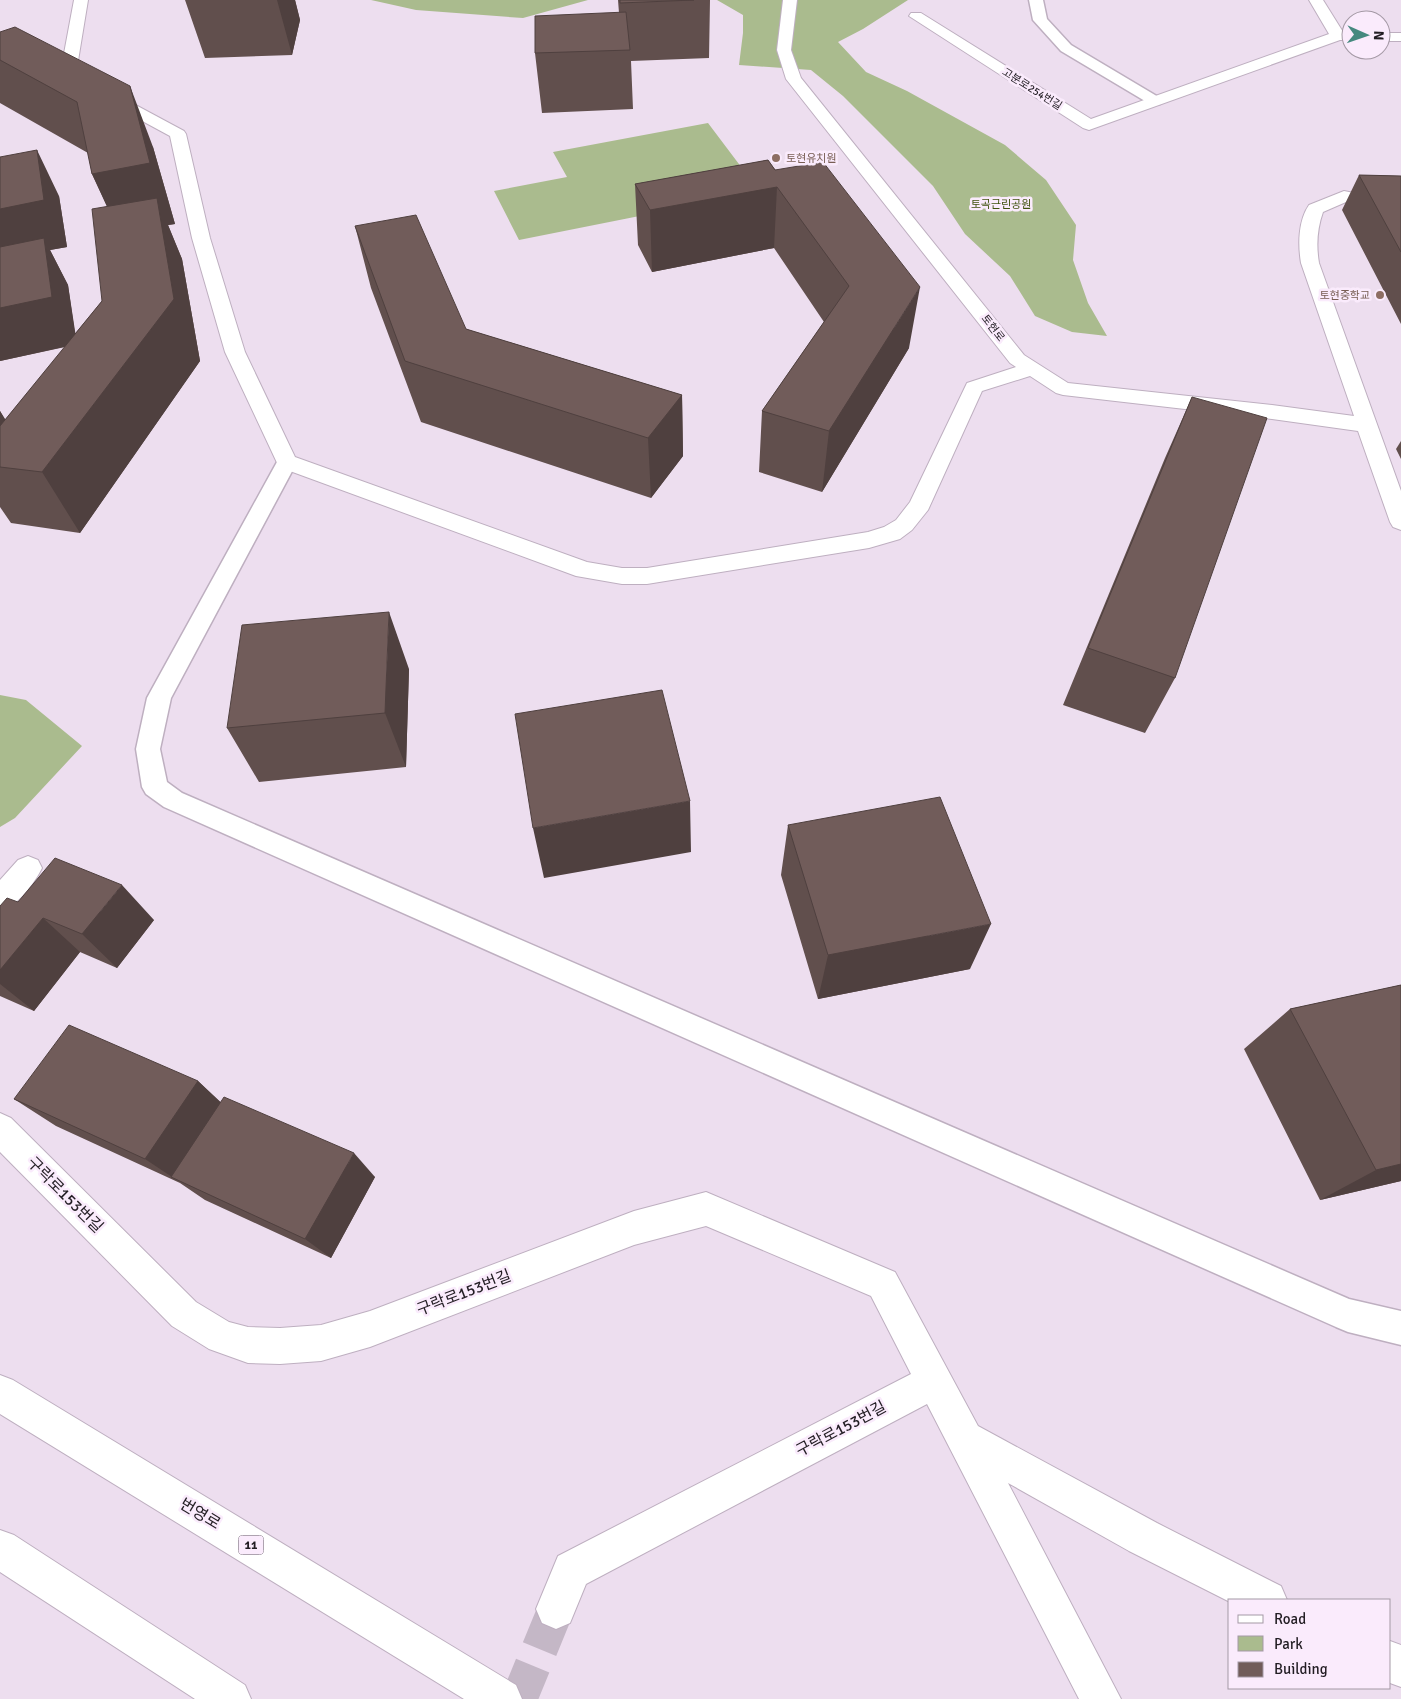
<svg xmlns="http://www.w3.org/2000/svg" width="1401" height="1699" viewBox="0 0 1401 1699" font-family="Signika,'Noto Sans KR',sans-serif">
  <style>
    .green { fill: #aabb8e }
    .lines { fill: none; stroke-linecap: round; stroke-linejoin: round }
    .street-tunnel { stroke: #c4b7c6; stroke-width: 36; stroke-dasharray: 36 18; stroke-linecap: butt }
    .lane-casing { stroke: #beafc0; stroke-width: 3 }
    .street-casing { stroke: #beafc0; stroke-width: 2 }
    .highway-casing { stroke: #beafc0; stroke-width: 2 }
    .lane { fill: #fff; fill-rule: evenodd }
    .street { fill: #fff; fill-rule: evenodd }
    .highway { fill: #fff; fill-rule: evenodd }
    .wall { fill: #614f4d }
    .shaded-wall { fill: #4f403f }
    .building { fill: #715c5a; stroke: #4f403f }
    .education-dot { fill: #8d6e63; stroke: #faebfc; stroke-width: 2 }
    .labels { text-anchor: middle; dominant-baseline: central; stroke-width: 5; stroke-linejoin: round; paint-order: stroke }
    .far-street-label { font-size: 11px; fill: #221d23; stroke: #faebfc }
    .far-education-label { font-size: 11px; fill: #785e54; stroke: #faebfc; text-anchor: start }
    .far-park-label { font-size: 11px; fill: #3f520c; stroke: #faebfc }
    .shield { fill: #faebfc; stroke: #635b64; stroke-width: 1 }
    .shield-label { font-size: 12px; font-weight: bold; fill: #221d23 }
    .near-street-label { font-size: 16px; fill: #221d23; stroke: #faebfc }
  </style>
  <rect width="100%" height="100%" fill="#eddeef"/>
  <!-- green -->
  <path class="green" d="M371 0H588L523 18 416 10Z
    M717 0H908L863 29 838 42 866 72 907 91 1005 145 1046 180 1076 225 1073 260 1088 303 1107 336 1072 332 1035 316 1010 276 965 234 933 186 843 96 811 70 739 65 743 33V15Z
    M708 123 760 192 519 240 494 191 567 177 553 152Z
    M0 695 26 700 82 746 15 818 0 827Z"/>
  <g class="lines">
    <!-- street-tunnel -->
    <path class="street-tunnel" d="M519 1699 556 1609"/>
    <!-- lane casing -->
    <g class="lane-casing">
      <path id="lane" d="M1029 0H1043L1047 19 1071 45 1160 98 1163 101 1160 104H1150L1061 51 1033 20Z
        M287 455 294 457 297 462 171 698 160 749 167 782 182 793 1349 1299 1401 1311V1345L1348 1332 1336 1327 164 807 146 794 142 787 136 749 147 698 277 462 280 457Z"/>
    </g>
    <!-- street casing -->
    <g class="street-casing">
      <path id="street" d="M74 0H88L76 73 184 131 186 134 210 238 245 352 295 457 587 562 622 568H647L868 532 884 527 896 520 910 502 967 383 1016 367 1010 363 786 79 777 50 783 0H797L791 50 801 78 1024 355 1068 383 1272 405 1354 416 1301 263C1298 245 1298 221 1309 205L1344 191 1389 200 1392 204 1389 208 1383 209 1346 202 1323 212C1317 229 1316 245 1319 263L1401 491V530L1393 527 1390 522 1358 431 1272 419 1063 395 1056 393 1030 376 982 391 928 510 912 530 900 539 869 548 647 584H622L576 576 279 467 225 352 192 238 170 136 63 78 60 75Z
        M1309 0H1323L1343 32H1351V40H1340L1089 130 1083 128 909 16 911 13H921L1091 119 1329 34Z
        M1381 33H1401V41H1381Z
        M28 856 38 860 42 868C34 884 17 906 0 912V880L18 860Z
        M0 1113 11 1118 196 1302 229 1322 248 1327 280 1328 321 1325 370 1311 634 1211 706 1192 895 1272 978 1426 1157 1523 1281 1586 1287 1600H1230V1602L1129 1551 1008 1483 1121 1699H1079L927 1404 586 1584 570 1623 556 1629 542 1623 536 1609 558 1556 911 1374 871 1296 706 1226 634 1245 370 1347 321 1361 280 1364 248 1363 209 1349 172 1326 0 1152Z
        M1390 1641 1401 1645V1687L1390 1683Z"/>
    </g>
    <!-- highway casing -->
    <g class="highway-casing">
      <path id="highway" d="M0 1375 13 1380 516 1685 522 1699H464L0 1414Z
        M0 1530 14 1535 245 1685 251 1699H195L0 1572Z"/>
    </g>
    <!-- lane -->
    <use href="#lane" class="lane"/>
    <!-- street -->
    <use href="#street" class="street"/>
    <!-- highway -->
    <use href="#highway" class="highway"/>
  </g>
  <!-- wall -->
  <path class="wall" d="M185 0H295L300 20 292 55 205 58Z
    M618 0H710L709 58 631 61 633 109 542 113 535 53 619 13Z
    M0 32 153 147 175 224 168 225 182 259 200 361 80 533 11 523 0 507V411L5 420 65 347 0 361 59 196 67 247 50 250 68 285 75 334 102 301 107 206 92 174 88 153 0 103Z
    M768 160 909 348 822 492 759 472 762 411 824 322 774 248 652 272 638 245 635 184Z
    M1359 175 1401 176V324L1342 210Z
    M355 226 466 329 682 395 683 456 651 498 421 422 371 288Z
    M1192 397 1175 678 1145 733 1063 705 1165 458Z
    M1401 441V459L1396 449Z
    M409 669 406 767 259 782 227 728Z
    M788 825 970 969 818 999 781 875Z
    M18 902 154 920 117 968 80 952 34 1011 0 996V906Z
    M1401 985V1181L1320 1200 1244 1049 1290 1009Z
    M198 1081 220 1102 375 1177 331 1258 205 1200 180 1183 56 1126 14 1099Z"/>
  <!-- shaded-wall -->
  <path class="shaded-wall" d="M277 0H295L300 20 292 55Z
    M130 86 153 147 175 224 168 225 182 259 200 361 80 533 42 472 174 299 120 235 92 174Z
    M37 150 59 196 67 247 50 250 68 285 77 344 0 361V209Z
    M777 187 774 248 652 272 650 210Z
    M920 287 909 348 822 492 829 431Z
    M682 395 683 456 651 498 648 438Z
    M0 411 19 441 0 467Z
    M389 612 409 669 406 767 385 713Z
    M690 801 691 852 544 878 533 828Z
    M122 885 154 920 117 968 82 934Z
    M43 918 80 952 34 1011 0 984V970Z
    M991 924 970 969 818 999 828 955Z
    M198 1081 228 1109 172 1177 145 1159Z
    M354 1153 375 1177 331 1258 305 1239Z
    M1401 1164V1181L1320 1200 1376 1170Z"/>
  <!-- building -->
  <path class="building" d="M620 0H694L620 3Z
    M626 12 630 50 535 53V16Z
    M15 27 130 86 150 163 92 174 77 102 0 60V32Z
    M37 150 44 200 0 209V157Z
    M768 160 775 170 823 162 920 287 829 431 762 411 849 286 777 187 650 210 635 184Z
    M1359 175 1401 176V252Z
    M157 198 174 299 42 472 0 467V426L102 301 92 209Z
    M416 215 466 329 682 395 648 438 405 361 355 226Z
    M44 238 52 297 0 308V247Z
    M1192 397 1267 418 1175 678 1088 648Z
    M389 612 385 713 227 728 242 625Z
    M662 690 690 801 533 828 515 714Z
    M940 797 991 924 828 955 788 825Z
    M55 858 122 885 82 934 43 918 0 970V906L7 898 18 902Z
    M1401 985V1164L1376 1170 1290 1009Z
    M69 1025 198 1081 145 1159 14 1099Z
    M224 1097 354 1153 305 1239 171 1177Z"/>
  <!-- markers -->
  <g class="education-dot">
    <circle cx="776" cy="158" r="5"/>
    <circle cx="1380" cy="295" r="5"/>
  </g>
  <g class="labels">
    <!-- far-street labels -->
    <g class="far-street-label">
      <text transform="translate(1032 89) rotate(32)">고분로254번길</text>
      <text transform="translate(993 328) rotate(52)">토현로</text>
    </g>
    <!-- far-education labels -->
    <g class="far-education-label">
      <text x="786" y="158">토현유치원</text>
      <text x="1370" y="295" text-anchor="end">토현중학교</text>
    </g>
    <!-- far-park labels -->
    <g class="far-park-label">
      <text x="1001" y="204">토곡근린공원</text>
    </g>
    <!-- shield labels -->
    <rect class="shield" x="238.5" y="1535.5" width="25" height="19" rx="4"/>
    <g class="shield-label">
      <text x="251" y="1545">11</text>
    </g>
    <!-- near-street labels -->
    <g class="near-street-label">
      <text transform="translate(65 1195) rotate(45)">구락로153번길</text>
      <text transform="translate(464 1293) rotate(-21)">구락로153번길</text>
      <text transform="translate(841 1429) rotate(-28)">구락로153번길</text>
      <text transform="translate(200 1514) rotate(31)">번영로</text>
    </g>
  </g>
  <!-- legend -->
  <rect x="1228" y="1599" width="162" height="90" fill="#faebfc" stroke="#a499a5"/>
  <rect x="1238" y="1615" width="25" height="8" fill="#ffffff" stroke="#a499a5"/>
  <text x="1274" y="1624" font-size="15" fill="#221d23">Road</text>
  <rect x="1238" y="1636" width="25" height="15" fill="#aabb8e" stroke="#a499a5"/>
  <text x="1274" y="1649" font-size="15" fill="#221d23">Park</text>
  <rect x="1238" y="1662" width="25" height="15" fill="#715c5a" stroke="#a499a5"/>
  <text x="1274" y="1674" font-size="15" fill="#221d23">Building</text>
  <!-- north arrow -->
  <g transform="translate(1366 35) rotate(92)"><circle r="24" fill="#faebfc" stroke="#a499a5"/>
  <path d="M0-4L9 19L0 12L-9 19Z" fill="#45897f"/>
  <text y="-8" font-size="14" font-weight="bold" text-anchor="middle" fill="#221d23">N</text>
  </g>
</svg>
